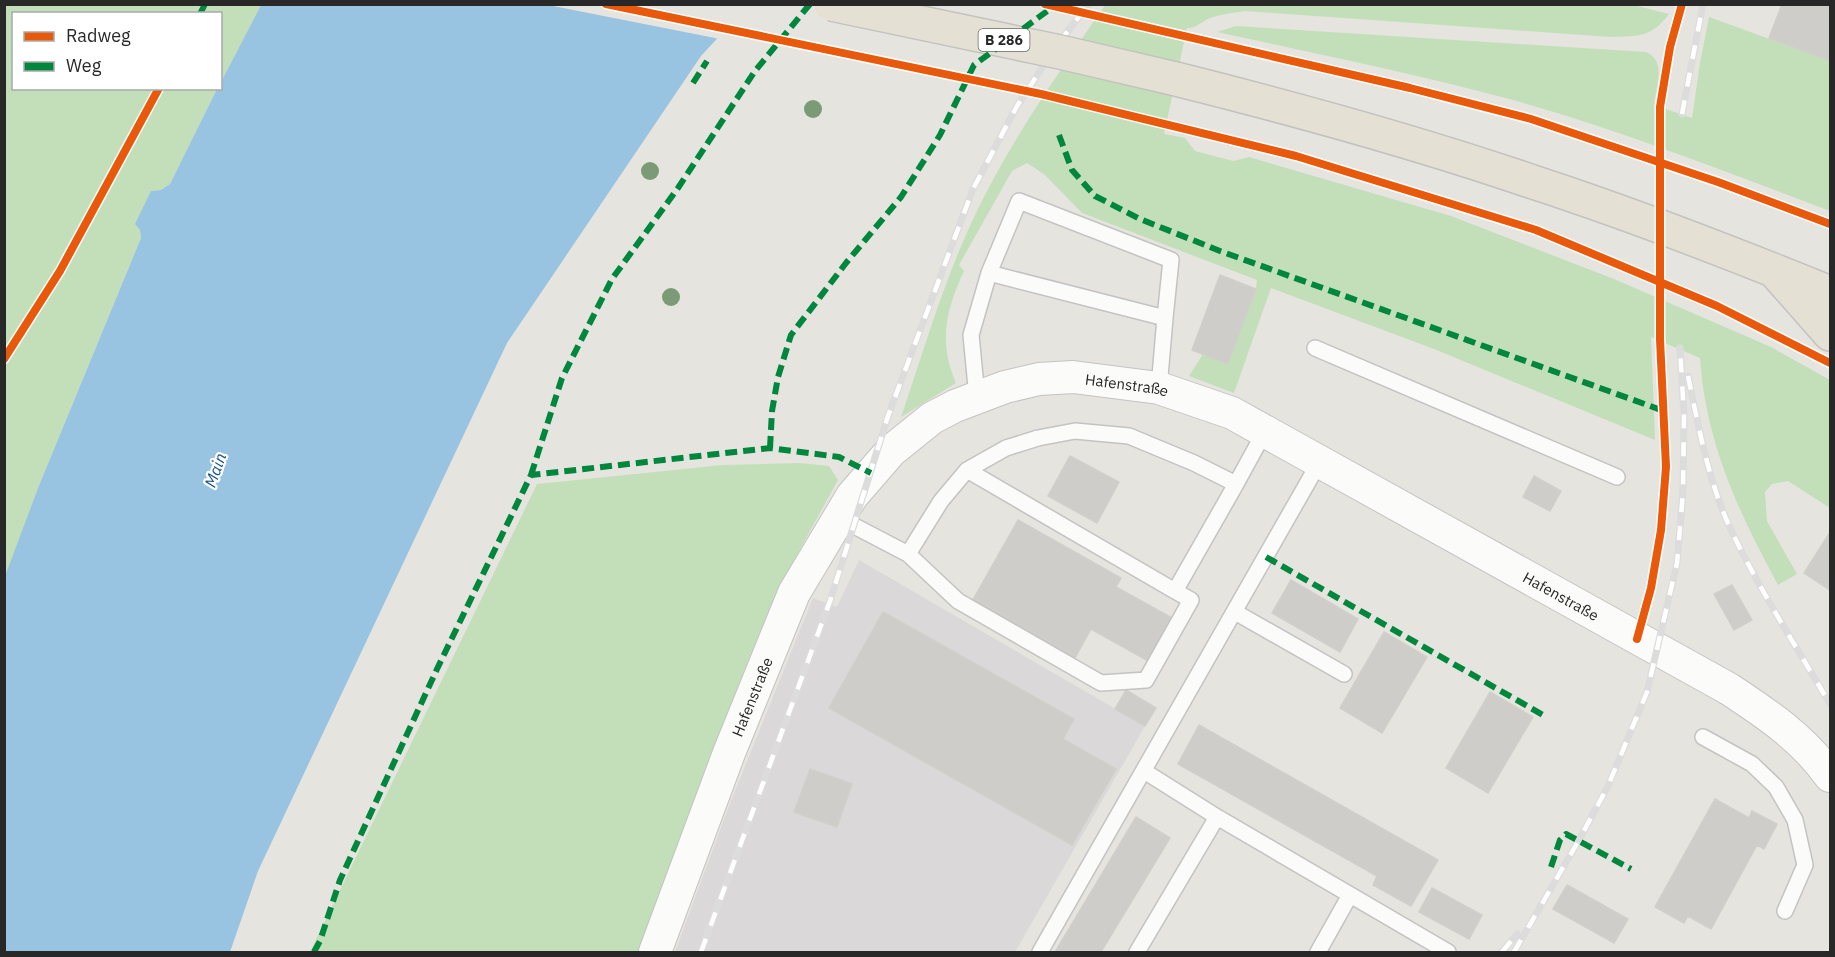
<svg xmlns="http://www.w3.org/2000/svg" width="1835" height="957" viewBox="0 0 1835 957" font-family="'IBM Plex Sans',sans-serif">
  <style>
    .industrial { fill: #dbd8d9 }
    .green { fill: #c3dfba }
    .water { fill: #98c3e1 }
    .pier { fill: #e6e4de }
    .building { fill: #cfcdc9; stroke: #d1cfca; stroke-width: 1.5 }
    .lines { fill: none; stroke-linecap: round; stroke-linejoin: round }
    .service-casing { stroke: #c4c3c3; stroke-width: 18 }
    .minor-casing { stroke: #c4c3c3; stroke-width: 34 }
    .trunk-casing { stroke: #c3c2c0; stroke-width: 36 }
    .service { stroke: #fbfbfa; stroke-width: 15 }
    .minor { stroke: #fbfbfa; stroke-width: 32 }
    .trunk { stroke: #e4e0d4; stroke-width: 33 }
    .rail-casing { stroke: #dcdcdd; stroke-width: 7 }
    .rail { stroke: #fff; stroke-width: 4.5; stroke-dasharray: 14; stroke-linecap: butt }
    .trunk-bridge-casing { stroke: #c3c2c0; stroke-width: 36; stroke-linecap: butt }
    .trunk-bridge { stroke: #e4e0d4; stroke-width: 33 }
    .quiet { stroke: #00873e; stroke-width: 6; stroke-dasharray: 12 6; stroke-linecap: butt }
    .cycleway-casing { stroke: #fff; stroke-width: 11 }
    .cycleway { stroke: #e8590c; stroke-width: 8 }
    .tree { fill: #7b9a76 }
    .labels { text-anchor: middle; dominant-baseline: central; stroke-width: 4.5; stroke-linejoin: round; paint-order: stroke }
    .shield { fill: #fff; stroke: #686868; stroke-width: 1.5 }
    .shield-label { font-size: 14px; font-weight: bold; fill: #282828 }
    .street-label { font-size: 15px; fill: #282828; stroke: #fff }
    .water-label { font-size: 16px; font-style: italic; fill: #19528a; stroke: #fff }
  </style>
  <rect width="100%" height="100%" fill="#e6e4de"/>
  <!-- industrial -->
  <path class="industrial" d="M859 560 1145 726 1015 952H675L729 806 813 598 837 607Z"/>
  <!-- green -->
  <path class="green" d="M5 5H261L221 82 220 14H14V88L217 89 170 184 161 190 151 191 136 224 140 230 141 238 38 488 5 579Z
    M1105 5H1633L1669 14C1651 38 1638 36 1610 37L1245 11C1233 13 1222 14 1210 18 1202 21 1196 29 1187 28L1164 134 1185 138 1195 151 1233 161 1249 157 1451 216 1614 279 1771 347 1830 380V508L1788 481 1772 484 1765 492 1767 521 1797 574 1778 585C1738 511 1706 443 1700 358L1651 337 1655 440 1434 349 1271 288 1234 393 1189 376 1203 354 1228 364 1256 289 1257 280 1082 213 1045 175 1027 163 1012 171 959 265 964 271C946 310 938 342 956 383L901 417C921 359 938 300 962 244 998 158 1053 81 1105 5Z
    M1709 17 1830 61V211C1724 171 1618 129 1509 99 1413 73 1314 53 1217 32L1236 26 1646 52C1667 61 1656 86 1654 105L1692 118 1700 63Z
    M800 463 829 466 838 480 787 573 713 751 638 952H310L537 484 723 465Z"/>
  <!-- water -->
  <path class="water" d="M261 5H748L701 56 507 343 258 871 230 952H5L4 579 38 488 141 238 140 230 135 224 151 191 161 190 170 184 217 89 220 88 221 82Z"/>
  <!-- pier -->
  <path class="pier" d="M751 4 720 39 548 5V4Z"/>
  <!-- building -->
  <path class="building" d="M1782 4H1830V61L1769 38Z
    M1220 275 1256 289 1228 364 1192 350Z
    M1070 456 1119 482 1097 523 1048 496Z
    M1534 476 1561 491 1550 511 1523 497Z
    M1018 520 1121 578 1116 587 1174 619 1150 662 1091 629 1076 656 974 598Z
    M1830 532V590L1804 573Z
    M1291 580 1358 619 1340 652 1272 613Z
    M1732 585 1752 620 1734 630 1714 594Z
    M974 598 1076 656 1070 667 968 609Z
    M883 612 1074 719 1063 739 1116 769 1072 845 829 708Z
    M1384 632 1427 657 1382 733 1340 708Z
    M1126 690 1156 708 1145 726 1115 709Z
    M1490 692 1533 717 1488 793 1446 768Z
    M1199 725 1438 860 1411 906 1373 885 1377 876 1178 764Z
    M810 769 852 784 837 827 794 812Z
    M1715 799 1749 818 1752 811 1777 824 1764 849 1757 845 1711 929 1688 916 1684 923 1655 907Z
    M1136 817 1170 838 1101 952H1055Z
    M1567 885 1628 919 1614 943 1553 909Z
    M1432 888 1482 915 1469 939 1419 912Z"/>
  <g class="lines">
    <!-- service casing -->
    <g class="service-casing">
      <path id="service" d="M989 273 1019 201 1171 260 1165 318
        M1315 348 1617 477
        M977 397 971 335 989 273 1165 318 1159 388
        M1236 484 1265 431
        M839 518 908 554 958 601 1101 683 1146 680 1191 600 1175 591
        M908 554 941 501 967 470 1006 448 1038 438 1075 431 1129 436 1194 463 1236 484 1175 591 967 470
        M1235 612 1344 674
        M1703 737 1752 764 1776 787 1795 820 1805 865 1785 911
        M1144 771 1217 817 1448 952
        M1040 952 1320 461
        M1137 952 1217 817
        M1318 952 1350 895"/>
    </g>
    <!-- minor casing -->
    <g class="minor-casing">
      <g id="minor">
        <path id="s1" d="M655 952 729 753 794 593 852 496 891 451 932 418 955 406 1005 387 1039 379 1073 377 1159 388 1232 413 1729 689C1767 714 1803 738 1830 776"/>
      </g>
    </g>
    <!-- trunk casing -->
    <g class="trunk-casing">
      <path id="trunk" d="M1176 79C1296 109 1416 142 1533 182 1634 215 1732 253 1830 293
        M1777 274 1830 334"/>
    </g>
    <!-- service -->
    <use href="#service" class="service"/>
    <!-- minor -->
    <use href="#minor" class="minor"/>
    <!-- trunk -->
    <use href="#trunk" class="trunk"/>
    <!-- rail casing -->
    <g class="rail-casing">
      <path id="rail" d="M1682 114 1703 4
        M1688 376C1699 429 1709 485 1733 534 1761 592 1797 648 1830 704
        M701 952 830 601 888 416 973 189 1017 106 1057 45 1089 4
        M1502 952 1517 934
        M1514 952 1579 840 1608 786 1647 692 1677 563 1683 492 1684 415 1680 348"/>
    </g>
    <!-- rail -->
    <use href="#rail" class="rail"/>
    <!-- trunk-bridge casing -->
    <g class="trunk-bridge-casing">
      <path id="trunk-bridge" d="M831 4 1060 52 1176 79"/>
    </g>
    <!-- trunk-bridge -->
    <use href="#trunk-bridge" class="trunk-bridge"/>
    <!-- quiet -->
    <path class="quiet" d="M200 14 205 4
      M693 83 707 61
      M1059 135 1072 170 1095 196 1140 219 1220 251 1664 411
      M770 448 772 411 778 377 791 335 846 263 901 197 940 135 974 65 1054 6
      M531 475 562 378 612 279 678 188 755 71 810 4
      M1266 557 1543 715
      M1551 867 1560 840 1566 834 1631 869
      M314 952 320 941 340 880 437 669 531 475 770 448 839 457 871 473"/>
    <!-- cycleway casing -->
    <g class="cycleway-casing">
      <path id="cycleway" d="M606 4 1041 94 1296 156 1536 230 1717 306 1830 363
        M1045 4 1410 88 1531 119 1718 182 1830 224
        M4 359 60 271 159 88
        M1637 639 1651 588 1661 530 1666 467 1660 339V107L1670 47 1682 4"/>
    </g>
    <!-- cycleway -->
    <use href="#cycleway" class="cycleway"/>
  </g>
  <!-- trees -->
  <g class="tree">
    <circle cx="813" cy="109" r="9"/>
    <circle cx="650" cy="171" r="9"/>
    <circle cx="671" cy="297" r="9"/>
  </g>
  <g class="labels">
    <!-- shield labels -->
    <rect class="shield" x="978.5" y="29" width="51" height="22" rx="4.5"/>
    <g class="shield-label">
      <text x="1004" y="40">B 286</text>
    </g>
    <!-- street labels -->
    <g class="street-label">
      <text stroke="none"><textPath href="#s1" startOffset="813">Hafenstraße</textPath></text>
      <text stroke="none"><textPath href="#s1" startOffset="1299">Hafenstraße</textPath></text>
      <text stroke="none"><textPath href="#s1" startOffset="273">Hafenstraße</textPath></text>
    </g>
    <!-- water labels -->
    <g class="water-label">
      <text transform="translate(215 470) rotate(-70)">Main</text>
    </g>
  </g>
  <!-- border -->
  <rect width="1835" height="957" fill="none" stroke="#282828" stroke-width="12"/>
  <!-- legend -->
  <rect x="12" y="12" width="210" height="78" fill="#ffffff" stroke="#a9a9a9" stroke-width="1.5"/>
  <rect x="24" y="32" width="30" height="9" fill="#e8590c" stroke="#a9a9a9" stroke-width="1.5"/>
  <text x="66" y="42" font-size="18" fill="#282828">Radweg</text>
  <rect x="24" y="62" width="30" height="9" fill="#00873e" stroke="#a9a9a9" stroke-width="1.5"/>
  <text x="66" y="72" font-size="18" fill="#282828">Weg</text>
</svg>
